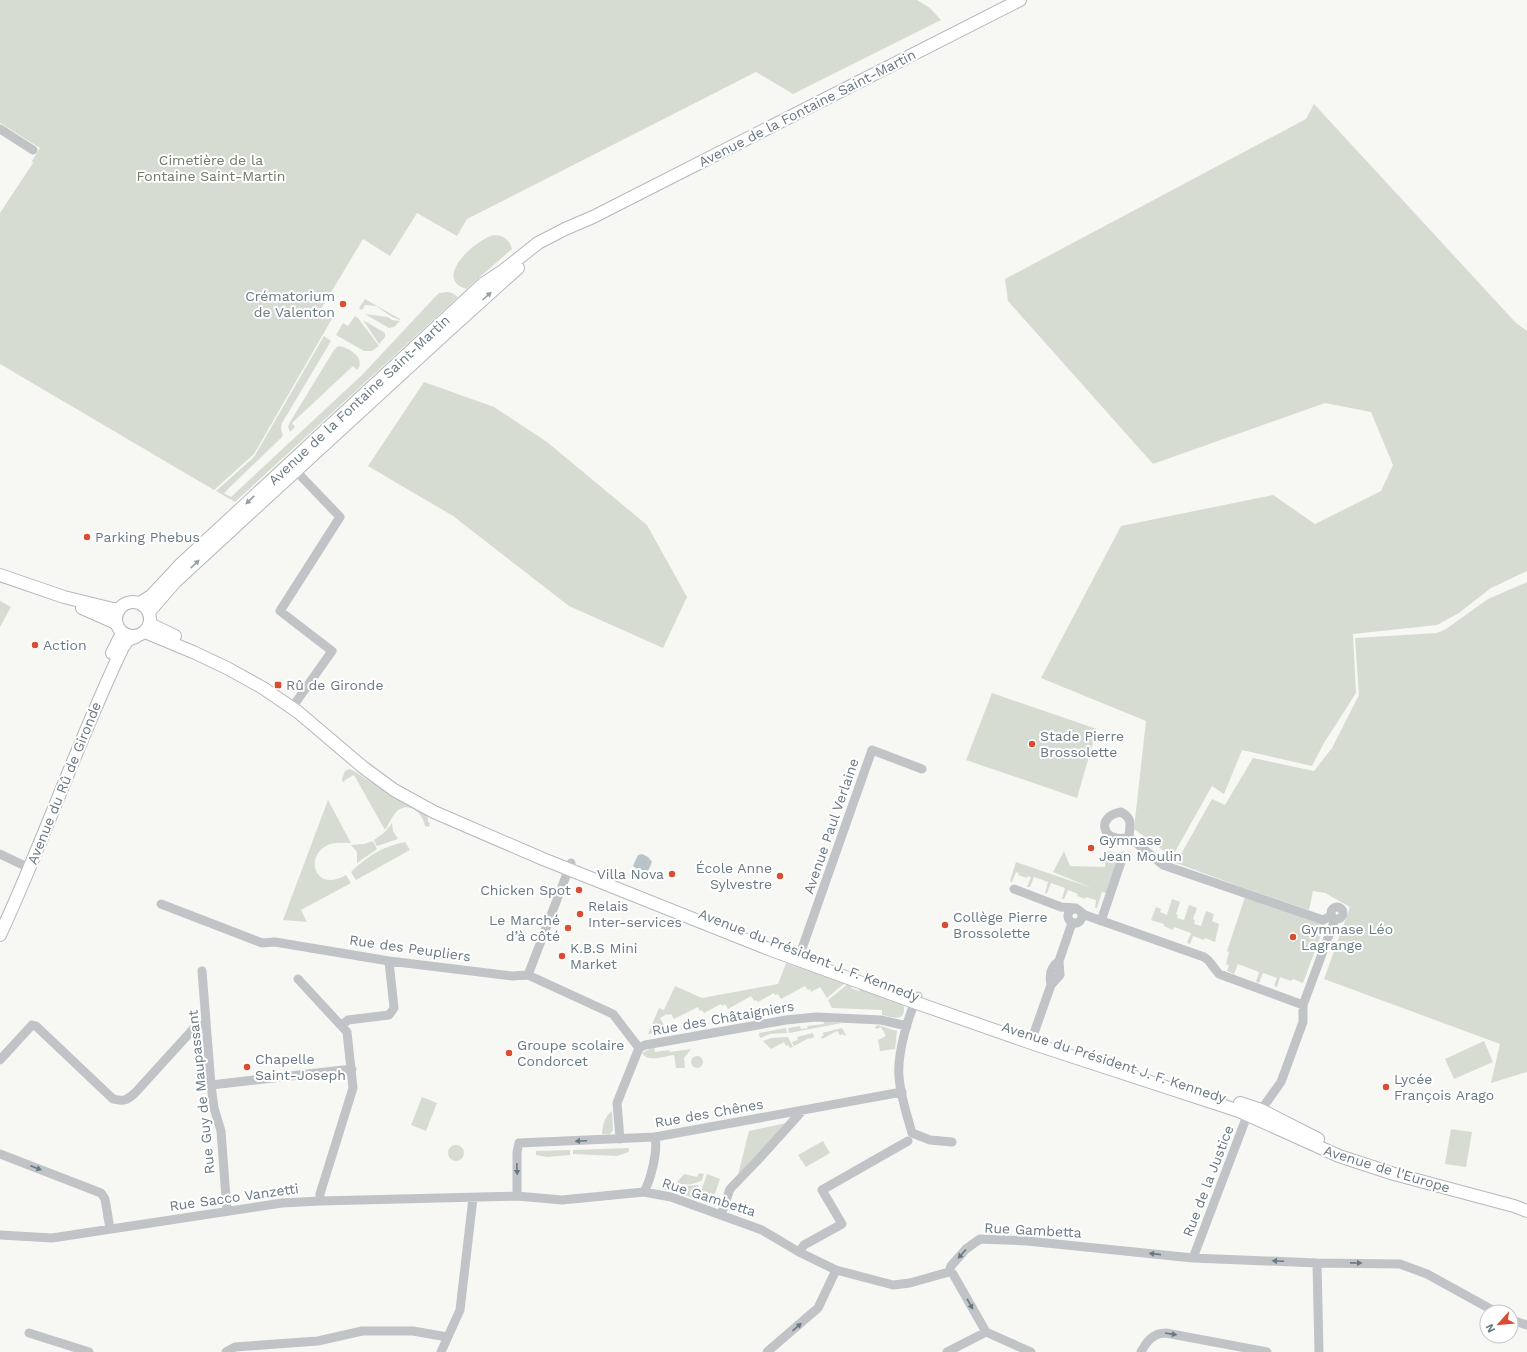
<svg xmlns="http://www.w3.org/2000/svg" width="1527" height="1352" viewBox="0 0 1527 1352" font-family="'Work Sans',sans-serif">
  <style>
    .green { fill: #d7dcd3 }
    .water { fill: #b8c4c7 }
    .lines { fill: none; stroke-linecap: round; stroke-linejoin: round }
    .major-casing { stroke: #b4b8bb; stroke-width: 14 }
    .minor { stroke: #c0c4c7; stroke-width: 9 }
    .major { stroke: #fff; stroke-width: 12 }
    .oneway { fill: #95a1a8 }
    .oneway2 { fill: #687983 }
    .poi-dot { fill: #d94d32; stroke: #fff; stroke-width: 1.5 }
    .labels { text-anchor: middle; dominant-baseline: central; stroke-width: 4; stroke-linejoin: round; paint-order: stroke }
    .street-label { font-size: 14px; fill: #687983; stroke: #fff }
    .park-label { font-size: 14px; fill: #6c7b66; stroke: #fff }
    .poi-label { font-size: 14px; fill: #687983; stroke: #fff; text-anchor: start }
  </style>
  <rect width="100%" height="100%" fill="#f7f7f4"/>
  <!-- green -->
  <path class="green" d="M0 0H917L930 8 941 20 793 94 756 72 467 219 457 236 417 213 390 256 363 239 321 309 333 317 254 454 214 490 0 364V213L33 163 32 161 40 148 0 123Z
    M1314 104 1516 323 1527 331V571L1491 588 1459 613 1437 625 1353 634 1356 693 1324 743 1312 766 1242 750 1224 794 1212 786 1172 857 1134 829 1146 721 1041 678 1121 526 1273 495 1315 524 1381 491 1393 465 1371 412 1325 403 1153 464 1008 301 1005 279 1306 119Z
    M494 235C503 235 510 240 512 249L466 289C432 278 476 239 494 235Z
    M448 292 452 293 458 297 235 502 216 491 254 457 324 336 331 341 282 423 281 429 283 436 224 493 231 497 363 374 434 298 439 293Z
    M365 299 400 319V320L392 317 376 306 365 305 362 310 359 308Z
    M365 314 388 317 392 320 400 321 394 327 389 328Z
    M355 316 358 318 379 346 372 351H364L336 335 343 323 348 326Z
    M363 320 385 333V337L379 344Z
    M338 346C348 347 367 358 357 370L353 366 292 423 295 427 290 432 288 427 290 422 334 350Z
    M424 382 494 407 547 442 647 525 687 597 663 648 569 606 453 516 368 466Z
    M1527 582V1072L1491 1083 1500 1044 1324 979 1350 907 1325 893 1313 891 1309 910 1244 888 1176 863 1212 799 1225 805 1253 758 1314 771 1332 748 1359 695 1355 638 1437 633 1446 629 1488 599Z
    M0 601 11 607 0 627Z
    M992 693 1097 729 1077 798 966 760Z
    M349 769 354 771 398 800 425 813 428 818V822L430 823 429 827 425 826C423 813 409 801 397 811 392 816 389 824 385 830L354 775 345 780 343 783 342 779 345 771Z
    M328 800 351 843C344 843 337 842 330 844 303 854 314 894 346 875L351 883 301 910 307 922 283 920Z
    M392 823 393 831 398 839 377 846 374 840 385 832Z
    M373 841 377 849 357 863V852L351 845 364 844Z
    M405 842 410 850 356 880 351 872C367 856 384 846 405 842Z
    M1064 851 1070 866 1105 867 1106 851 1112 852 1120 854 1107 893 1102 892 1097 908H1095L1096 900 1086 897 1085 899 1077 896 1078 894 1068 890 1064 899H1062L1065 888 1051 883 1047 893H1045L1048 882 1034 877 1030 887H1027L1031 877 1028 876 1027 878 1018 875 1019 873 1016 872 1012 882 1010 881 1016 862 1092 888 1053 872Z
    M1245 897 1325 924 1303 983 1293 979 1291 981 1280 977 1277 987 1274 986 1277 978 1263 973 1259 983 1256 982 1259 972 1238 964 1234 974 1227 971 1229 965 1226 964 1229 952 1227 951Z
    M1172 899 1180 902 1176 914 1178 915 1177 918 1184 920 1189 905 1197 908 1193 919 1195 920 1194 924 1201 926 1206 911 1214 914 1212 921 1219 924 1215 942 1205 938 1204 940 1193 936 1190 944 1187 943 1191 933 1174 927 1173 930 1164 926V924L1151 920 1156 907 1161 909 1160 912 1167 915Z
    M786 963 845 983 827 998 820 987 811 992 810 989 808 990 805 986 781 999 778 994 775 995 774 993 758 1002 756 1000 754 1001 751 996 728 1009 725 1004 722 1006 721 1004 704 1013 702 1010 700 1011 698 1007 674 1019 671 1014 668 1015 667 1014 660 1018 665 1027H666L669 1031 648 1034 659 1008 664 1010 675 986 702 998 778 984Z
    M848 984 852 986 851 988 859 991 860 988 902 1004 904 1007C905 1023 892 1017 882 1015V1010L832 1008 828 1000Z
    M823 1019 826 1022 842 1023 789 1033 788 1028 800 1026 801 1029 808 1028 807 1026 824 1024Z
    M878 1025 897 1031 895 1049 880 1051 878 1040 886 1036 881 1027 876 1029 875 1027Z
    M786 1028 787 1033 770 1034 760 1038 759 1033Z
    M842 1028 846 1035 845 1036 843 1034 840 1035 837 1031 822 1039 821 1037 824 1035 822 1033Z
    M813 1033 814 1037 810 1039 809 1038 794 1046 792 1042 798 1040 797 1037Z
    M788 1037 793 1047 790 1048 788 1045 786 1046 784 1042 771 1049 763 1041 771 1038Z
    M1484 1041 1493 1062 1454 1079 1445 1059Z
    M654 1047 655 1052 669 1050 670 1052 691 1049 684 1058 685 1068H676L674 1055C664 1056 648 1063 642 1053Z
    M691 1062a6 6 0 1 1 12 0a6 6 0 1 1-12 0Z
    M422 1097 437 1103 426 1131 411 1125Z
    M612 1111 613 1130 610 1134H602C603 1125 604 1117 612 1111Z
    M786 1123 741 1173 738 1175 749 1131Z
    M1451 1129 1472 1132 1466 1167 1445 1164Z
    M823 1141 830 1153 806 1167 798 1155Z
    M448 1153a8 8 0 1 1 16 0a8 8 0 1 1-16 0Z
    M629 1148V1152L617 1156 573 1154V1150Z
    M570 1150V1155L547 1157 536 1155V1151Z
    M699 1173 704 1174 702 1180C696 1184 683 1187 677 1182L684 1174 697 1177Z
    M707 1174 720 1179 711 1205 698 1200Z
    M698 1185 699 1187 695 1198 658 1188Z"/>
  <!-- water -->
  <path class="water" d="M642 854 648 857 652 862 648 871 637 869 633 866 638 855Z"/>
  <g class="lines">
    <!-- major casing -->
    <g class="major-casing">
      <path id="major" d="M0 575 64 597 113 609 119 610
        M116 619a17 17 0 1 1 34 0a17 17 0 1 1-34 0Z
        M140 603 151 596 180 565 483 284 504 270 538 243 565 229 593 217 1020 0
        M82 608 116 623
        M149 612 176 581 448 331 518 268
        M150 624 175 636
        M145 632 193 652 227 668 263 688 298 712 364 768 394 790 434 812 543 859 766 948 914 1002 1037 1045 1239 1111 1339 1156 1394 1174 1514 1206 1527 1211
        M112 653 122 633
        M0 935C44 840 78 741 123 647L128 640 136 637
        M1240 1103 1261 1110 1318 1139"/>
    </g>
    <!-- minor -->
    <path class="minor" d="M0 129 33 150
      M296 471 340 517 280 611 332 651 296 702
      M1121 812C1133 819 1130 824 1129 837 1102 845 1095 816 1121 812Z
      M1129 837 1163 865 1323 920 1331 916
      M0 854 25 866
      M1014 889 1061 907 1076 908 1085 915 1204 957 1208 960 1219 974 1303 1005
      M161 904 262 943 275 942 389 961 512 976 528 975 613 1014 639 1048
      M1331 913a6 6 0 1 1 12 0a6 6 0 1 1-12 0Z
      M1068 916a7 7 0 1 1 14 0a7 7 0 1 1-14 0Z
      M1101 921 1123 856
      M798 960 872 750 922 769
      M1059 961 1060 975 1051 985C1049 975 1050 967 1059 961Z
      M1059 961 1072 923
      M202 971 211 1085 214 1108 221 1131 227 1211
      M528 975 571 863
      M298 979 347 1032 353 1088 320 1194V1201
      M918 996C908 1015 897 1055 899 1076 900 1095 907 1115 912 1133L930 1140 952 1142
      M342 1025 348 1020 389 1015 394 1008 389 961
      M1033 1036 1051 985
      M0 1060 32 1025 36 1026 113 1099C124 1102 127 1100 135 1093L196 1026 206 1025
      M211 1085 352 1069
      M620 1139 617 1103 639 1048 645 1045 786 1020 816 1017 881 1020 907 1026
      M0 1154 101 1193 105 1199 110 1229
      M644 1192C651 1179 658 1151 655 1137
      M517 1196V1152L519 1143 655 1137 902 1092
      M721 1215 730 1189 757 1161 803 1110
      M0 1235 52 1238 282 1203 320 1201 517 1196 562 1200 644 1192 671 1197 762 1230 799 1252 836 1270 893 1285 910 1283 949 1272
      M799 1252 804 1245 842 1224 822 1190 908 1141
      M1193 1258 1245 1121 1251 1115 1261 1110 1281 1082 1303 1022V1005L1335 919
      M1317 1263 1319 1352
      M949 1272 951 1266 966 1249 980 1239 1027 1241 1193 1258 1317 1263 1400 1264 1427 1274 1496 1312
      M949 1272 953 1274 986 1332 1031 1352
      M1511 1320 1527 1325
      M29 1333 89 1352
      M226 1352 235 1347 318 1341 362 1331H413L447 1337
      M441 1352 460 1310 473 1198
      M767 1352 818 1308 836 1270
      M947 1352 986 1332
      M1141 1352C1147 1341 1153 1333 1166 1333L1267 1352"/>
    <!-- major -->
    <use href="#major" class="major"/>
  </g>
  <!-- one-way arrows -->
  <defs><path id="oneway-solid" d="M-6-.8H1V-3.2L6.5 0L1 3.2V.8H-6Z"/></defs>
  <g class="oneway">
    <use href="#oneway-solid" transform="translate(487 296) rotate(-42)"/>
    <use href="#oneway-solid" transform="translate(250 500) rotate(137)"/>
    <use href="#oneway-solid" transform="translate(195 564) rotate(-43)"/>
  </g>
  <g class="oneway2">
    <use href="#oneway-solid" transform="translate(581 1141) rotate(178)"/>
    <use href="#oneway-solid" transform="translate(36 1168) rotate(21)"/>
    <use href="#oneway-solid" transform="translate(517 1169) rotate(88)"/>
    <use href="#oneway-solid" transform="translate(962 1254) rotate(132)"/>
    <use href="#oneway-solid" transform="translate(1155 1254) rotate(-174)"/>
    <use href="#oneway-solid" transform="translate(1278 1261) rotate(-178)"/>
    <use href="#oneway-solid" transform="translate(1356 1263) rotate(1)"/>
    <use href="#oneway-solid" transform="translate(970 1304) rotate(61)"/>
    <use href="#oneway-solid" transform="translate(797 1327) rotate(-41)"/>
    <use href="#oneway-solid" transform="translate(1171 1334) rotate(9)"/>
  </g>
  <!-- markers -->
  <g class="poi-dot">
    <circle cx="343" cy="304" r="4"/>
    <circle cx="87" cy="537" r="4"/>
    <circle cx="35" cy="645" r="4"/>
    <rect x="274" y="681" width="8" height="8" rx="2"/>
    <circle cx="1032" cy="744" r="4"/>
    <circle cx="1091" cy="848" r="4"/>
    <circle cx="672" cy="874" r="4"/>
    <circle cx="780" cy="876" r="4"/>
    <circle cx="579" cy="890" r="4"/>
    <circle cx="580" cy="914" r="4"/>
    <circle cx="945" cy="925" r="4"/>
    <circle cx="568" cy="928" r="4"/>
    <circle cx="1293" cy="937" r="4"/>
    <circle cx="562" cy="956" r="4"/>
    <circle cx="509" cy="1053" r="4"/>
    <circle cx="247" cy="1067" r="4"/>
    <circle cx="1386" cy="1087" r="4"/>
  </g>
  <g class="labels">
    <!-- street labels -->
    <g class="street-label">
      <text transform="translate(807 108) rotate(-27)">Avenue de la Fontaine Saint-Martin</text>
      <text transform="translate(359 400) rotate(-43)">Avenue de la Fontaine Saint-Martin</text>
      <text transform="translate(64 783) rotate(-68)">Avenue du Rû de Gironde</text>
      <text transform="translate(831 826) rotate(-71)">Avenue Paul Verlaine</text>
      <text transform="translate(410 948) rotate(8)">Rue des Peupliers</text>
      <text transform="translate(809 955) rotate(21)">Avenue du Président J. F. Kennedy</text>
      <text transform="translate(723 1018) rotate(-10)">Rue des Châtaigniers</text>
      <text transform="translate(1114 1062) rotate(18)">Avenue du Président J. F. Kennedy</text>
      <text transform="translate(201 1092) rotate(-96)">Rue Guy de Maupassant</text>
      <text transform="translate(709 1113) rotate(-10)">Rue des Chênes</text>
      <text transform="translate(1387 1169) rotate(17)">Avenue de l'Europe</text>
      <text transform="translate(1208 1181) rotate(-69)">Rue de la Justice</text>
      <text transform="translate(234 1197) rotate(-8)">Rue Sacco Vanzetti</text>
      <text transform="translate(709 1197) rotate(18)">Rue Gambetta</text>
      <text transform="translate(1033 1230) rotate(3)">Rue Gambetta</text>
    </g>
    <!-- park labels -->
    <g class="park-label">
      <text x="211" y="160">Cimetière de la<tspan x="211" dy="16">Fontaine Saint-Martin</tspan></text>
    </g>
    <!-- poi labels -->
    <g class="poi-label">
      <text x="335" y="296" text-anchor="end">Crématorium<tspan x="335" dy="16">de Valenton</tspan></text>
      <text x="95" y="537">Parking Phebus</text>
      <text x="43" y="645">Action</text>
      <text x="286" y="685">Rû de Gironde</text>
      <text x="1040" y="736">Stade Pierre<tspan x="1040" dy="16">Brossolette</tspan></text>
      <text x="1099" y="840">Gymnase<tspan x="1099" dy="16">Jean Moulin</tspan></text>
      <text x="772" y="868" text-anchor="end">École Anne<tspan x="772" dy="16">Sylvestre</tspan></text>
      <text x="664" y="874" text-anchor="end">Villa Nova</text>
      <text x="571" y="890" text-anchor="end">Chicken Spot</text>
      <text x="588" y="906">Relais<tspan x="588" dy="16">Inter-services</tspan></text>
      <text x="953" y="917">Collège Pierre<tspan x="953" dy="16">Brossolette</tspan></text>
      <text x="560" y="920" text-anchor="end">Le Marché<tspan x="560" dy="16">d’à côté</tspan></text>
      <text x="1301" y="929">Gymnase Léo<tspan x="1301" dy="16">Lagrange</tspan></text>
      <text x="570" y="948">K.B.S Mini<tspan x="570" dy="16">Market</tspan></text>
      <text x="517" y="1045">Groupe scolaire<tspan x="517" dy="16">Condorcet</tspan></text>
      <text x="255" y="1059">Chapelle<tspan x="255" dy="16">Saint-Joseph</tspan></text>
      <text x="1394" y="1079">Lycée<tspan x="1394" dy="16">François Arago</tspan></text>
    </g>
  </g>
  <!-- north arrow -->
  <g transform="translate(1499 1324) rotate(243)"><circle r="19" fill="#ffffff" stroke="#c3c9cd"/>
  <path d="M0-3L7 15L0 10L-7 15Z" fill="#d94d32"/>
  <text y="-6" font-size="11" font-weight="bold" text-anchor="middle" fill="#687983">N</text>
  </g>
</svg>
